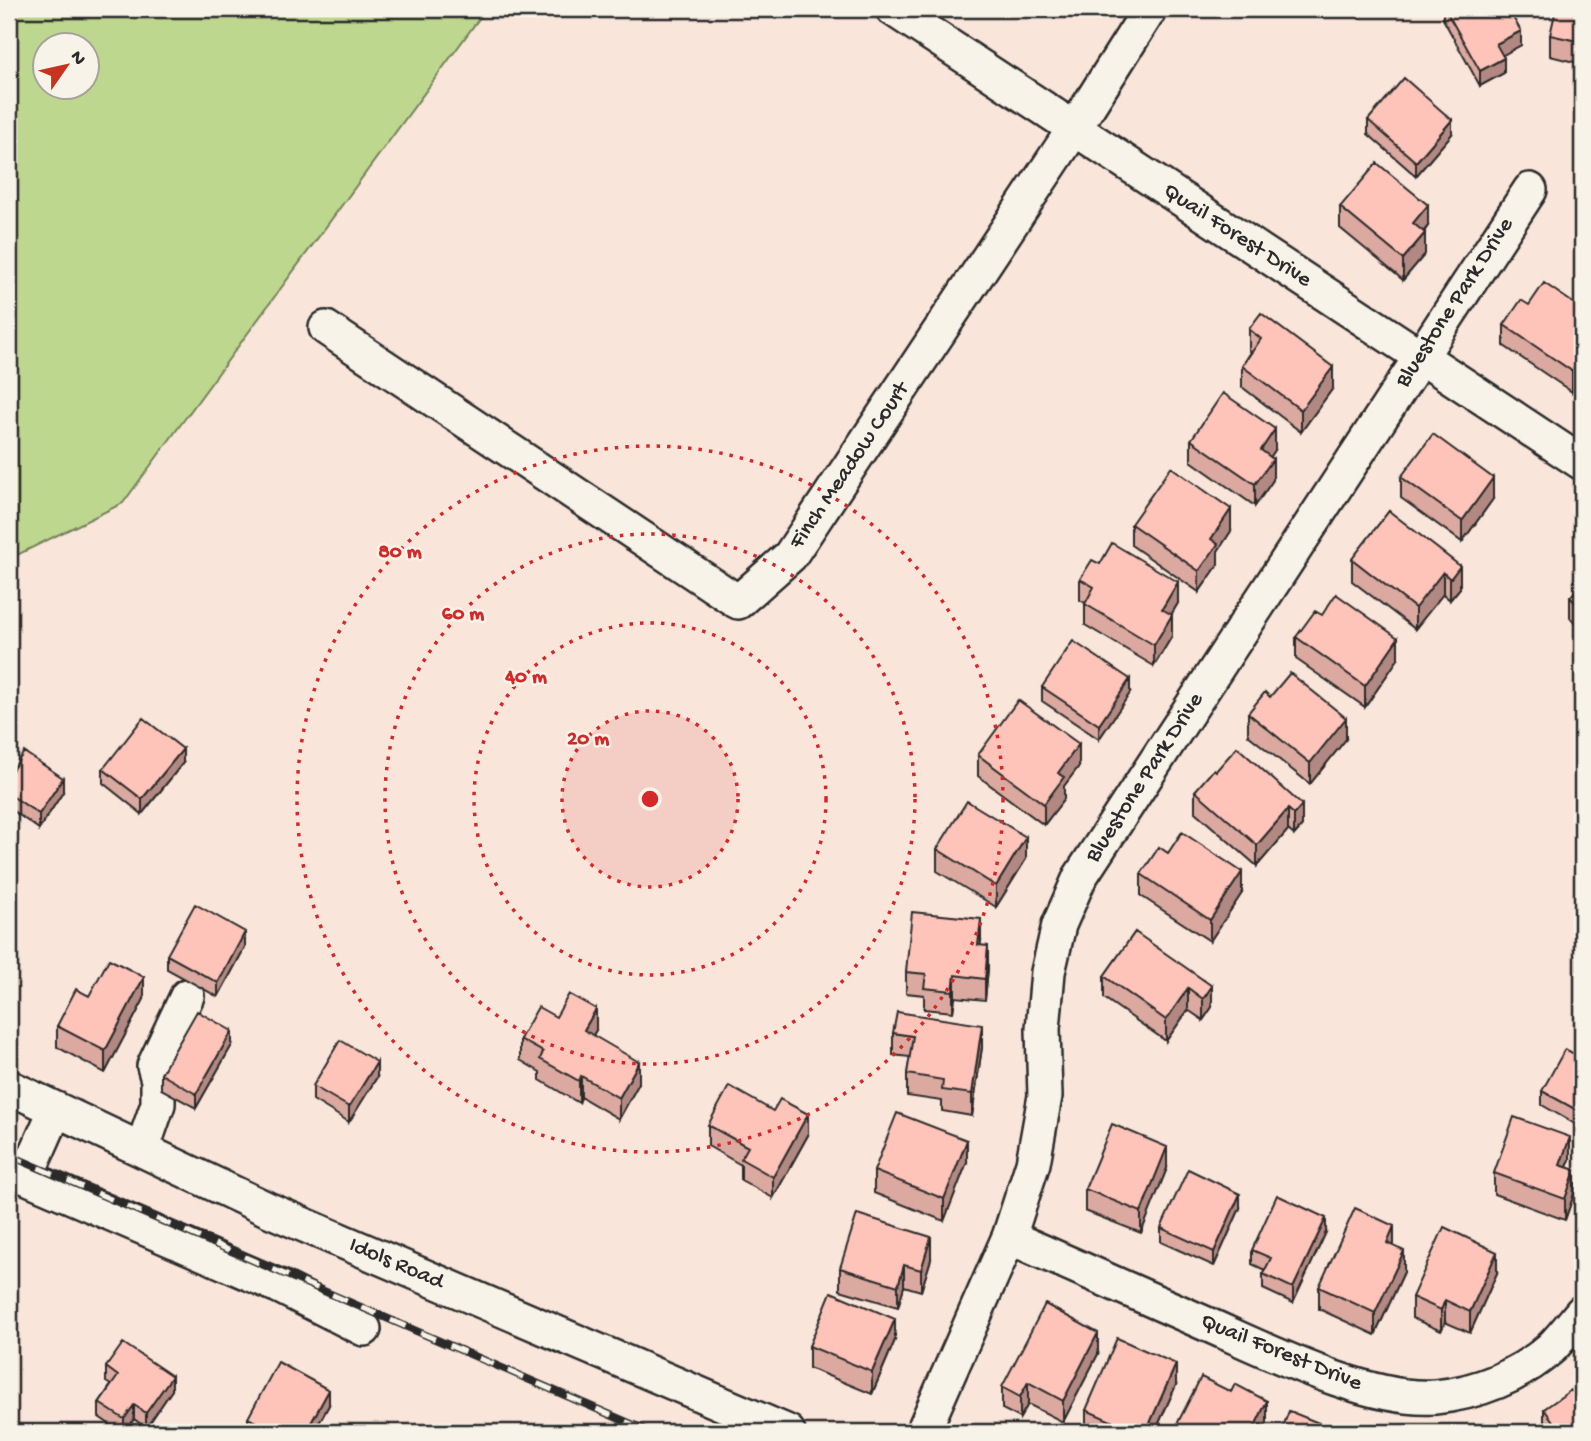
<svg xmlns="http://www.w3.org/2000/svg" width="1591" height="1441" viewBox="0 0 1591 1441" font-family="'Gochi Hand',sans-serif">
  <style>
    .green { fill: #bed78e; stroke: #74815c; stroke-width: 2; fill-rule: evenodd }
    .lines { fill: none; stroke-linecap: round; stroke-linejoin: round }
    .minor-casing { stroke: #2b2b2b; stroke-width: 38 }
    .minor { stroke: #f7f3e8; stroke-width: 33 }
    .rail-casing { stroke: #2b2b2b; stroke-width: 8 }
    .rail { stroke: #f7f3e8; stroke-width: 5; stroke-dasharray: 16; stroke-linecap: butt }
    .wall { fill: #dba99f; stroke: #2b2b2b; stroke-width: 2 }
    .shaded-wall { fill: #b28982; stroke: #2b2b2b; stroke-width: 2 }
    .building { fill: #ffc4b9; stroke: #2b2b2b; stroke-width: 2 }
    .ring { fill: none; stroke: #d62828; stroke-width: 3.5; stroke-dasharray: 3.5 7 }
    .labels { text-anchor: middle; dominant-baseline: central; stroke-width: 5; stroke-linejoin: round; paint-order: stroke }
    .street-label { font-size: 23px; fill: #2b2b2b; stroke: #f7f3e8 }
    .centre { fill: #d62828; stroke: #f7f3e8; stroke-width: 3.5 }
    .ring-label { font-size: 21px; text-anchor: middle; font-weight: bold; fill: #d62828; stroke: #f7f3e8; stroke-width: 5; stroke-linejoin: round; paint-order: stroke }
  </style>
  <rect width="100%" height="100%" fill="#f9e5da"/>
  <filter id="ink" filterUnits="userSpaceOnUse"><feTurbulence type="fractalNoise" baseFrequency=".0143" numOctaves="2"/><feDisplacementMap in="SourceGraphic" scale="14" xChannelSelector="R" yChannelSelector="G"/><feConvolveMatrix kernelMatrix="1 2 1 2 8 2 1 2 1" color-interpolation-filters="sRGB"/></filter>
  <g filter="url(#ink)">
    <!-- green -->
    <path class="green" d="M9 9H486L123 503 9 559ZM46 46H88V88H46Z"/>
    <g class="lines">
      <!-- minor casing -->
      <g class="minor-casing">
        <path id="minor" d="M893 9 1582 463
          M326 328 738 602 790 556 1074 129 1150 9
          M9 1087 267 1209 788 1432
          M56 1109 26 1177 281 1287 364 1329
          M142 1150 158 1104V1080L154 1066 187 996
          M1009 1237C1074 1266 1139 1294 1204 1323 1266 1350 1368 1402 1435 1397 1477 1393 1520 1376 1551 1348 1562 1337 1572 1324 1582 1312
          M923 1432 1009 1237 1033 1163 1045 1096 1043 1029 1048 972 1059 925 1080 877 1530 190"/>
      </g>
      <!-- minor -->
      <use href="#minor" class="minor"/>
      <!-- rail casing -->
      <g class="rail-casing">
        <path id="rail" d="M9 1155 650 1432"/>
      </g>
      <!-- rail -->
      <use href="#rail" class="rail"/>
    </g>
    <!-- wall -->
    <path class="wall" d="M1443 9H1508L1521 45 1502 55 1504 73 1480 86 1443 19Z
      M1582 9V64L1550 56V35Z
      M1368 120 1452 134 1416 176 1368 134Z
      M1340 207 1428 226 1424 232 1425 254 1403 280 1340 228Z
      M1529 305 1582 309 1572 392 1504 346V325Z
      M1249 329 1333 388 1301 432 1242 387V366L1251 352 1249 350Z
      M1191 440 1275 450 1270 457 1273 480 1255 506 1191 461Z
      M1401 477 1493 499 1462 542 1401 498Z
      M1389 511 1460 588 1450 600 1443 594 1415 629 1352 581V559Z
      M1131 524 1231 531 1218 551V565L1199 592 1131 545Z
      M1100 564 1178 603 1171 615 1172 636 1154 666 1085 625V603L1080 600V579Z
      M1582 585V632L1570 618V597Z
      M1296 637 1398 659 1365 707 1296 659Z
      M1042 687 1130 693 1099 739 1042 701Z
      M1248 713 1346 739 1310 784 1248 735Z
      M978 755 1079 766 1064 786V799L1044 825 978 776Z
      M183 763 142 814 103 783V769Z
      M1216 771 1302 805V826L1294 835 1288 830 1257 866 1195 812V791Z
      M9 775 63 792 39 829 9 808Z
      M937 849 1026 859 996 907 937 871Z
      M1141 874 1242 893 1210 941 1141 896Z
      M1135 932 1212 1007 1203 1020 1188 1010 1166 1041 1104 998V976Z
      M981 941 980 945 988 968 985 1000 955 997 953 1012 924 1009V995L906 993V972Z
      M245 947 218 997 167 969V955Z
      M1582 951V983L1578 981V959Z
      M89 996 144 999 105 1073 57 1047V1026Z
      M1582 996V1022L1580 1021V1000Z
      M556 1017 596 1030 593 1035 639 1083 619 1119 581 1097 579 1103 540 1080V1072L520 1060V1039Z
      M893 1033 982 1047 972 1116 942 1111V1101L907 1096V1074L910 1057 893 1055Z
      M232 1045 196 1108 161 1089V1074Z
      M1582 1058V1128L1542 1105V1091Z
      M377 1077 349 1122 313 1100V1086Z
      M708 1125 808 1135 773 1198 741 1180V1165L708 1146Z
      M1570 1159 1567 1167 1575 1191 1565 1220 1494 1194V1173Z
      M967 1162 944 1221 874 1193V1171Z
      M1167 1168 1141 1233 1085 1211V1189Z
      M1240 1208 1214 1266 1161 1242V1228Z
      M1326 1232 1293 1303 1263 1289V1274L1265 1270 1252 1264V1250Z
      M1394 1246 1404 1272 1375 1335 1319 1309V1287Z
      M931 1259 921 1291 904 1286 898 1307 840 1290V1268Z
      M1497 1273 1470 1333 1445 1322 1441 1331 1412 1318V1297Z
      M895 1340 872 1394 809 1368V1346Z
      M1098 1354 1063 1422 1028 1404 1020 1418 1002 1409V1387Z
      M106 1367 172 1390 146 1428 134 1419 125 1432H121L99 1417V1403L111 1385 106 1382Z
      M1176 1385 1155 1432H1086V1410Z
      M1576 1396 1582 1432H1546L1544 1430V1409Z
      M329 1405 314 1432H248V1418Z"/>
    <!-- shaded-wall -->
    <path class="shaded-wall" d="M1521 31V45L1496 59V44Z
      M1504 58V73L1480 86V71Z
      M1452 120V134L1416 176V162Z
      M1428 205V226L1413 244V223Z
      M1425 233V254L1403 280V259Z
      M1582 355V376L1572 392V371Z
      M1333 367V388L1301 432V410Z
      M1275 429V450L1261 472V450Z
      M1273 459V480L1255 506V484Z
      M1493 478V499L1462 542V521Z
      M1231 509V531L1218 551V565L1199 592V571L1211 539Z
      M1460 566V588L1450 600V579Z
      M1443 572V594L1415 629V608Z
      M1178 582V603L1162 630V609Z
      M1172 615V636L1154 666V645Z
      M1398 638V659L1365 707V686Z
      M1130 679V693L1099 739V725Z
      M1346 718V739L1310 784V763Z
      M1079 744V766L1064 786V799L1044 825V804L1058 773Z
      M183 749V763L142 814V799Z
      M63 778V792L39 829V814Z
      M1302 805V826L1294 835V814Z
      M1288 809V830L1257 866V845Z
      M1026 837V859L996 907V886Z
      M1242 872V893L1210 941V920Z
      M981 919V941L978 967V945Z
      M15 928V943L9 953V939Z
      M245 932V947L218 997V983Z
      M988 946V968L985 1000V979Z
      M955 975V997L953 1012V991Z
      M144 977V999L105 1073V1051Z
      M1212 986V1007L1203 1020V999Z
      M1188 988V1010L1166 1041V1020Z
      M596 1009V1030L584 1051V1030Z
      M982 1025V1047L972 1116V1094Z
      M232 1031V1045L196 1108V1094Z
      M377 1062V1077L349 1122V1107Z
      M639 1062V1083L619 1119V1098Z
      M581 1076V1097L579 1103V1081Z
      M808 1114V1135L773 1198V1177Z
      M1570 1137V1159L1560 1186V1165Z
      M967 1140V1162L944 1221V1199Z
      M1167 1147V1168L1141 1233V1212Z
      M1575 1170V1191L1565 1220V1199Z
      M1240 1194V1208L1214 1266V1252Z
      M1326 1218V1232L1293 1303V1288Z
      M1394 1226V1248L1387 1243Z
      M931 1237V1259L921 1291V1270Z
      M1404 1251V1272L1375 1335V1313Z
      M1497 1252V1273L1470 1333V1312Z
      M904 1265V1286L898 1307V1286Z
      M1445 1300V1322L1441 1331V1310Z
      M895 1319V1340L872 1394V1372Z
      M1098 1333V1354L1063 1422V1401Z
      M1176 1364V1385L1155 1432H1146Z
      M172 1376V1390L146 1428V1413Z
      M1028 1382V1404L1020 1418V1397Z
      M329 1390V1405L314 1432H306Z
      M1267 1401V1423L1263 1432H1252Z
      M134 1405V1419L125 1432H124V1419Z"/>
    <!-- building -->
    <path class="building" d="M1445 9H1508L1521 31 1496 44 1504 58 1480 71Z
      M1556 9H1582V42L1550 35Z
      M1404 78 1452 120 1416 162 1368 120Z
      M1377 163 1428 205 1413 223 1425 233 1403 259 1340 207Z
      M1544 283 1582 309V355L1572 371 1504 325 1521 300 1529 305Z
      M1261 313 1333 367 1301 410 1242 366 1261 339 1249 329Z
      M1223 393 1275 429 1261 450 1273 459 1255 484 1191 440Z
      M1433 434 1493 478 1462 521 1401 477Z
      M1171 467 1231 509 1211 539 1218 544 1199 571 1131 524Z
      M1389 511 1460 566 1450 579 1443 572 1415 608 1352 559Z
      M1112 543 1178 582 1162 609 1172 615 1154 645 1085 604 1094 587 1080 579 1092 560 1100 564Z
      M1582 585V610L1570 597Z
      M1336 594 1398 638 1365 686 1296 637 1315 611 1322 615Z
      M1073 641 1130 679 1099 725 1042 687Z
      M1290 673 1346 718 1310 763 1248 713 1265 692 1270 697Z
      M1018 700 1079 744 1058 773 1064 777 1044 804 978 755Z
      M143 718 183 749 142 799 103 769Z
      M1237 747 1302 805 1294 814 1288 809 1257 845 1195 791 1214 769 1216 771Z
      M24 752 63 778 39 814 9 794V775Z
      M967 801 1026 837 996 886 937 849Z
      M1182 832 1242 872 1210 920 1141 874 1159 847 1168 853Z
      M195 904 245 932 218 983 167 955Z
      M912 912 981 919 978 945 988 946 985 979 955 975 953 991 924 988 926 974 906 972Z
      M9 925 15 928 9 939Z
      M1135 932 1212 986 1203 999 1188 988 1166 1020 1104 976Z
      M1582 951V962L1578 959Z
      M109 959 144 977 105 1051 57 1026 76 989 89 996Z
      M569 994 596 1009 584 1030 639 1062 619 1098 581 1076 579 1081 540 1059 543 1052 520 1039 538 1007 556 1017Z
      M197 1011 232 1031 196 1094 161 1074Z
      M897 1012 982 1025 972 1094 942 1090 943 1080 907 1074 913 1036 893 1033Z
      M340 1040 377 1062 349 1107 313 1086Z
      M1565 1049 1582 1058V1113L1542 1091Z
      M729 1086 773 1111 780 1099 808 1114 773 1177 741 1159 748 1147 708 1125Z
      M897 1113 967 1140 944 1199 874 1171Z
      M1514 1117 1570 1137 1560 1165 1575 1170 1565 1199 1494 1173Z
      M1112 1124 1167 1147 1141 1212 1085 1189Z
      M1188 1169 1240 1194 1214 1252 1161 1228Z
      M1277 1195 1326 1218 1293 1288 1263 1274 1271 1258 1252 1250Z
      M1355 1208 1394 1226 1387 1243 1404 1251 1375 1313 1319 1287Z
      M857 1214 931 1237 921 1270 904 1265 898 1286 840 1268Z
      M1444 1227 1497 1252 1470 1312 1445 1300 1441 1310 1412 1297Z
      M831 1292 895 1319 872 1372 809 1346Z
      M1045 1304 1098 1333 1063 1401 1028 1382 1020 1397 1002 1387Z
      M1117 1338 1176 1364 1146 1432H1136L1086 1410Z
      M123 1343 172 1376 146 1413 134 1405 124 1419 99 1403 118 1376 106 1367Z
      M278 1362 329 1390 306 1432H304L292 1426 289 1432H275L248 1418Z
      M1201 1377 1231 1392 1235 1384 1267 1401 1252 1432H1173Z
      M1571 1390 1576 1396 1582 1392V1432H1561L1544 1409Z
      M1289 1411 1341 1432H1281Z
      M1521 1425 1523 1432H1492Z"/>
  </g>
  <!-- distance rings -->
  <circle cx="650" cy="799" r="88" fill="#d62828" fill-opacity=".12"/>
  <g class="ring">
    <circle cx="650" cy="799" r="88"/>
    <circle cx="650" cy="799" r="176"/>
    <circle cx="650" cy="799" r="265"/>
    <circle cx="650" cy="799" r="353"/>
  </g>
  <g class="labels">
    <!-- street labels -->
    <g class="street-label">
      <text transform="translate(1237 236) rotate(33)">Quail Forest Drive</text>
      <text transform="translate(1455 303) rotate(-57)">Bluestone Park Drive</text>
      <text transform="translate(850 466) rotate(-56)">Finch Meadow Court</text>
      <text transform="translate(1145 778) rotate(-57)">Bluestone Park Drive</text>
      <text transform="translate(396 1264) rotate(23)">Idols Road</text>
      <text transform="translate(1281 1353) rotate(22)">Quail Forest Drive</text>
    </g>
  </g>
  <circle cx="650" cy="799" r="10" class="centre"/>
  <g class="ring-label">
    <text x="400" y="557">80 m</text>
    <text x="463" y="619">60 m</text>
    <text x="526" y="682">40 m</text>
    <text x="588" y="744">20 m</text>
  </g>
  <!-- margin -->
  <rect width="1591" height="1441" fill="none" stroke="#f7f3e8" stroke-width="35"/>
  <rect x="18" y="18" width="1556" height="1406" fill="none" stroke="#2b2b2b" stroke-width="2.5" filter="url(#ink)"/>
  <!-- north arrow -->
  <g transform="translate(66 66) rotate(56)"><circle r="33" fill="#f7f3e8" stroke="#a5a39c" stroke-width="2"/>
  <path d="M0-5L12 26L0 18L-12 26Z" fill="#c8321e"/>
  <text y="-10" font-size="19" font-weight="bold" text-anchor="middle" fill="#2b2b2b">N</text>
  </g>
</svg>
